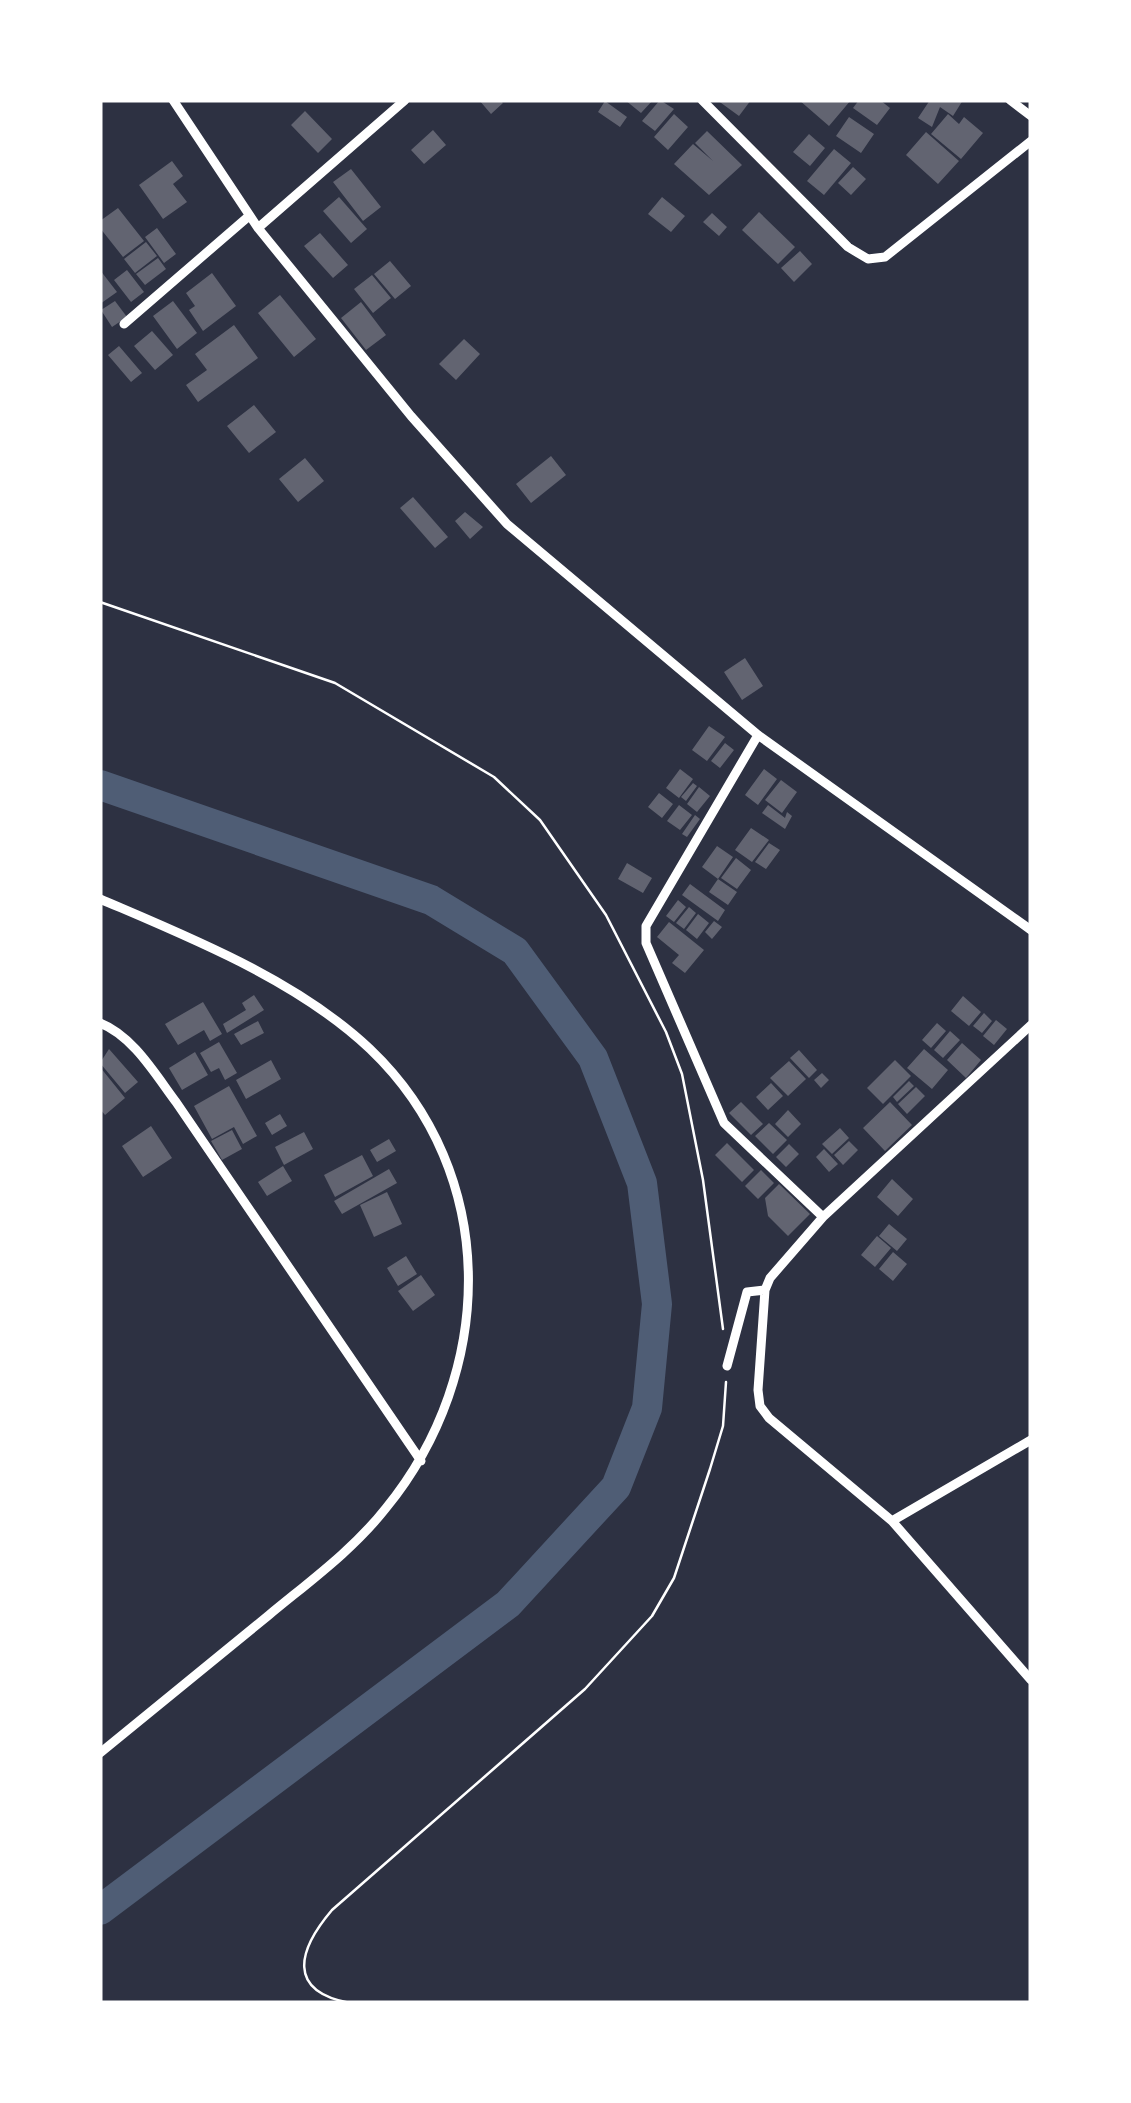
<svg xmlns="http://www.w3.org/2000/svg" width="1131" height="2103" viewBox="0 0 1131 2103" font-family="'Titillium Web',sans-serif">
  <style>
    .lines { fill: none; stroke-linecap: round; stroke-linejoin: round }
    .river { stroke: #4f5d75; stroke-width: 30 }
    .building { fill: #626471 }
    .path { stroke: #fff; stroke-width: 2.5 }
    .minor { stroke: #fff; stroke-width: 9 }
  </style>
  <rect width="100%" height="100%" fill="#2d3142"/>
  <g class="lines">
    <!-- river -->
    <path class="river" d="M100 785 431 900 515 951 593 1058 642 1183 657 1304 647 1408 616 1487 508 1604 100 1910"/>
  </g>
  <!-- building -->
  <path class="building" d="M479 100H500L503 103 491 114Z
    M625 100H653L641 113Z
    M660 100 674 109 655 131 642 121Z
    M717 100H751L739 116Z
    M799 100H851L829 126Z
    M859 100H880L890 108 877 125 853 108Z
    M930 100H963L953 116 940 107 932 127 918 118Z
    M605 101 627 117 620 127 598 112Z
    M305 111 332 139 318 153 291 125Z
    M674 114 688 127 668 150 654 137Z
    M948 114 959 124 964 117 983 133 961 159 931 134Z
    M849 117 874 134 861 153 836 136Z
    M433 130 446 145 424 164 411 150Z
    M707 131 742 165 709 195 674 164 693 144 713 161 695 143Z
    M926 132 959 161 938 184 906 155Z
    M809 134 825 148 810 166 793 152Z
    M834 149 851 163 824 195 807 181Z
    M172 161 183 176 173 184 187 202 163 219 139 185Z
    M853 167 866 179 851 195 838 183Z
    M351 169 381 207 363 221 333 182Z
    M339 197 367 229 351 243 323 211Z
    M662 197 685 216 671 232 648 214Z
    M118 208 144 241 123 257 100 228V221Z
    M759 212 795 247 778 264 742 230Z
    M712 213 727 227 719 236 703 222Z
    M157 228 176 254 164 263 145 237Z
    M320 233 348 265 333 278 304 246Z
    M146 242 157 256 135 273 124 259Z
    M800 251 812 264 794 282 781 268Z
    M158 258 166 269 145 285 136 274Z
    M390 261 411 286 395 299 374 274Z
    M100 270 117 292 100 304Z
    M127 270 144 292 131 302 114 280Z
    M212 273 236 306 203 331 189 310 195 306 186 293Z
    M372 275 391 298 373 313 354 289Z
    M280 295 316 339 294 357 258 313Z
    M115 301 127 317 112 327 101 310Z
    M173 301 197 333 177 349 153 316Z
    M361 302 386 335 366 350 341 318Z
    M234 325 258 358 198 402 186 385 207 370 195 354Z
    M152 331 173 355 155 370 134 346Z
    M464 339 480 354 456 380 439 364Z
    M119 346 142 373 131 382 108 355Z
    M254 405 276 432 249 453 227 426Z
    M551 456 566 475 531 503 516 484Z
    M305 458 324 481 298 502 279 479Z
    M413 497 448 537 435 548 400 508Z
    M465 512 483 527 470 539 455 521Z
    M745 658 763 686 742 700 724 672Z
    M709 726 725 737 707 761 692 750Z
    M725 743 734 750 720 768 711 761Z
    M680 769 693 779 679 798 666 788Z
    M764 769 777 779 758 805 745 795Z
    M781 780 797 792 782 813 765 800Z
    M693 783 697 786 686 801 681 797Z
    M699 787 710 796 697 812 687 804Z
    M659 793 673 804 662 818 648 807Z
    M679 805 692 815 680 830 667 821Z
    M768 805 785 818 787 812 792 816 785 829 762 813Z
    M695 815 700 819 687 837 682 834Z
    M751 828 769 840 752 862 735 850Z
    M769 843 780 850 766 869 755 862Z
    M717 846 733 857 718 879 702 867Z
    M736 858 751 870 737 889 721 878Z
    M627 863 652 878 643 893 618 879Z
    M718 879 737 892 728 905 709 892Z
    M690 884 725 910 718 921 682 895Z
    M678 900 686 907 674 922 666 916Z
    M689 907 696 913 684 929 676 923Z
    M698 914 709 923 697 939 686 930Z
    M714 921 722 927 712 939 705 932Z
    M669 922 704 950 685 973 672 963 679 955 657 937Z
    M254 995 264 1010 227 1033 223 1024 246 1010 242 1003Z
    M963 996 981 1012 969 1026 951 1011Z
    M203 1002 222 1034 210 1041 204 1030 178 1045 165 1024Z
    M984 1013 992 1021 982 1033 973 1026Z
    M996 1020 1007 1029 994 1045 983 1036Z
    M258 1021 264 1033 241 1045 234 1034Z
    M937 1023 946 1031 931 1048 922 1040Z
    M950 1031 960 1040 943 1058 934 1050Z
    M219 1042 237 1073 225 1080 219 1068 211 1072 200 1053Z
    M962 1043 981 1060 966 1078 947 1060Z
    M109 1049 138 1082 125 1093 100 1063Z
    M924 1049 948 1070 932 1089 907 1068Z
    M799 1050 817 1070 809 1078 790 1058Z
    M195 1052 208 1075 182 1090 169 1068Z
    M271 1060 281 1079 246 1099 236 1080Z
    M895 1060 911 1076 883 1104 867 1088Z
    M789 1061 806 1079 788 1096 770 1078Z
    M100 1067 125 1098 105 1115 100 1109Z
    M822 1073 829 1080 821 1088 814 1080Z
    M909 1081 914 1086 897 1102 893 1097Z
    M771 1083 783 1096 768 1110 756 1097Z
    M229 1086 257 1136 243 1144 234 1127 212 1139 194 1106Z
    M916 1087 925 1096 907 1114 898 1104Z
    M741 1102 763 1124 751 1135 729 1113Z
    M890 1102 912 1125 885 1151 863 1128Z
    M788 1110 801 1124 788 1137 775 1124Z
    M280 1114 287 1126 272 1135 265 1123Z
    M769 1123 787 1140 773 1154 755 1136Z
    M151 1126 172 1158 143 1177 122 1146Z
    M840 1128 849 1138 832 1154 822 1144Z
    M232 1130 242 1149 222 1160 211 1141Z
    M304 1132 313 1149 284 1165 275 1147Z
    M389 1139 396 1151 377 1162 370 1150Z
    M849 1141 858 1150 843 1165 834 1155Z
    M727 1143 754 1170 742 1182 715 1155Z
    M789 1144 799 1154 786 1167 776 1157Z
    M824 1149 838 1164 829 1172 816 1157Z
    M362 1155 373 1176 335 1197 324 1175Z
    M283 1166 292 1181 267 1196 258 1182Z
    M389 1169 397 1183 342 1214 334 1201Z
    M761 1170 774 1183 758 1199 745 1186Z
    M892 1179 913 1199 898 1216 877 1197Z
    M779 1184 810 1214 788 1236 768 1216 765 1198Z
    M387 1192 402 1224 374 1237 360 1205Z
    M889 1224 907 1239 897 1251 879 1236Z
    M877 1236 891 1248 875 1267 861 1255Z
    M893 1252 907 1264 893 1281 879 1269Z
    M406 1256 417 1274 398 1286 387 1268Z
    M421 1275 435 1295 413 1311 398 1291Z"/>
  <g class="lines">
    <!-- path -->
    <path class="path" d="M100 602 335 683 494 777 540 820 606 915 666 1032 682 1074 703 1180 723 1329
      M350 2003C286 1991 298 1950 332 1910L585 1689 652 1616 674 1578 710 1469 723 1426 726 1382"/>
    <!-- minor -->
    <path class="minor" d="M173 100 258 228 411 416 507 524 758 735 1031 930
      M702 100 848 247 868 259 885 257 1031 141
      M1010 100 1031 116
      M258 228 405 100
      M124 324 249 216
      M758 735 646 926V943L724 1123 823 1217
      M100 899C191 938 297 980 370 1049 501 1174 496 1373 386 1508 353 1550 310 1581 269 1615 213 1661 156 1707 100 1753
      M100 1023C133 1036 155 1074 176 1102L421 1461
      M1031 1025 823 1217 770 1278 765 1290 758 1390 760 1406 769 1418 892 1521 1031 1680
      M727 1366 747 1292 765 1290
      M892 1521 1031 1440"/>
  </g>
  <!-- border -->
  <rect width="1131" height="2103" fill="none" stroke="#ffffff" stroke-width="205"/>
</svg>
